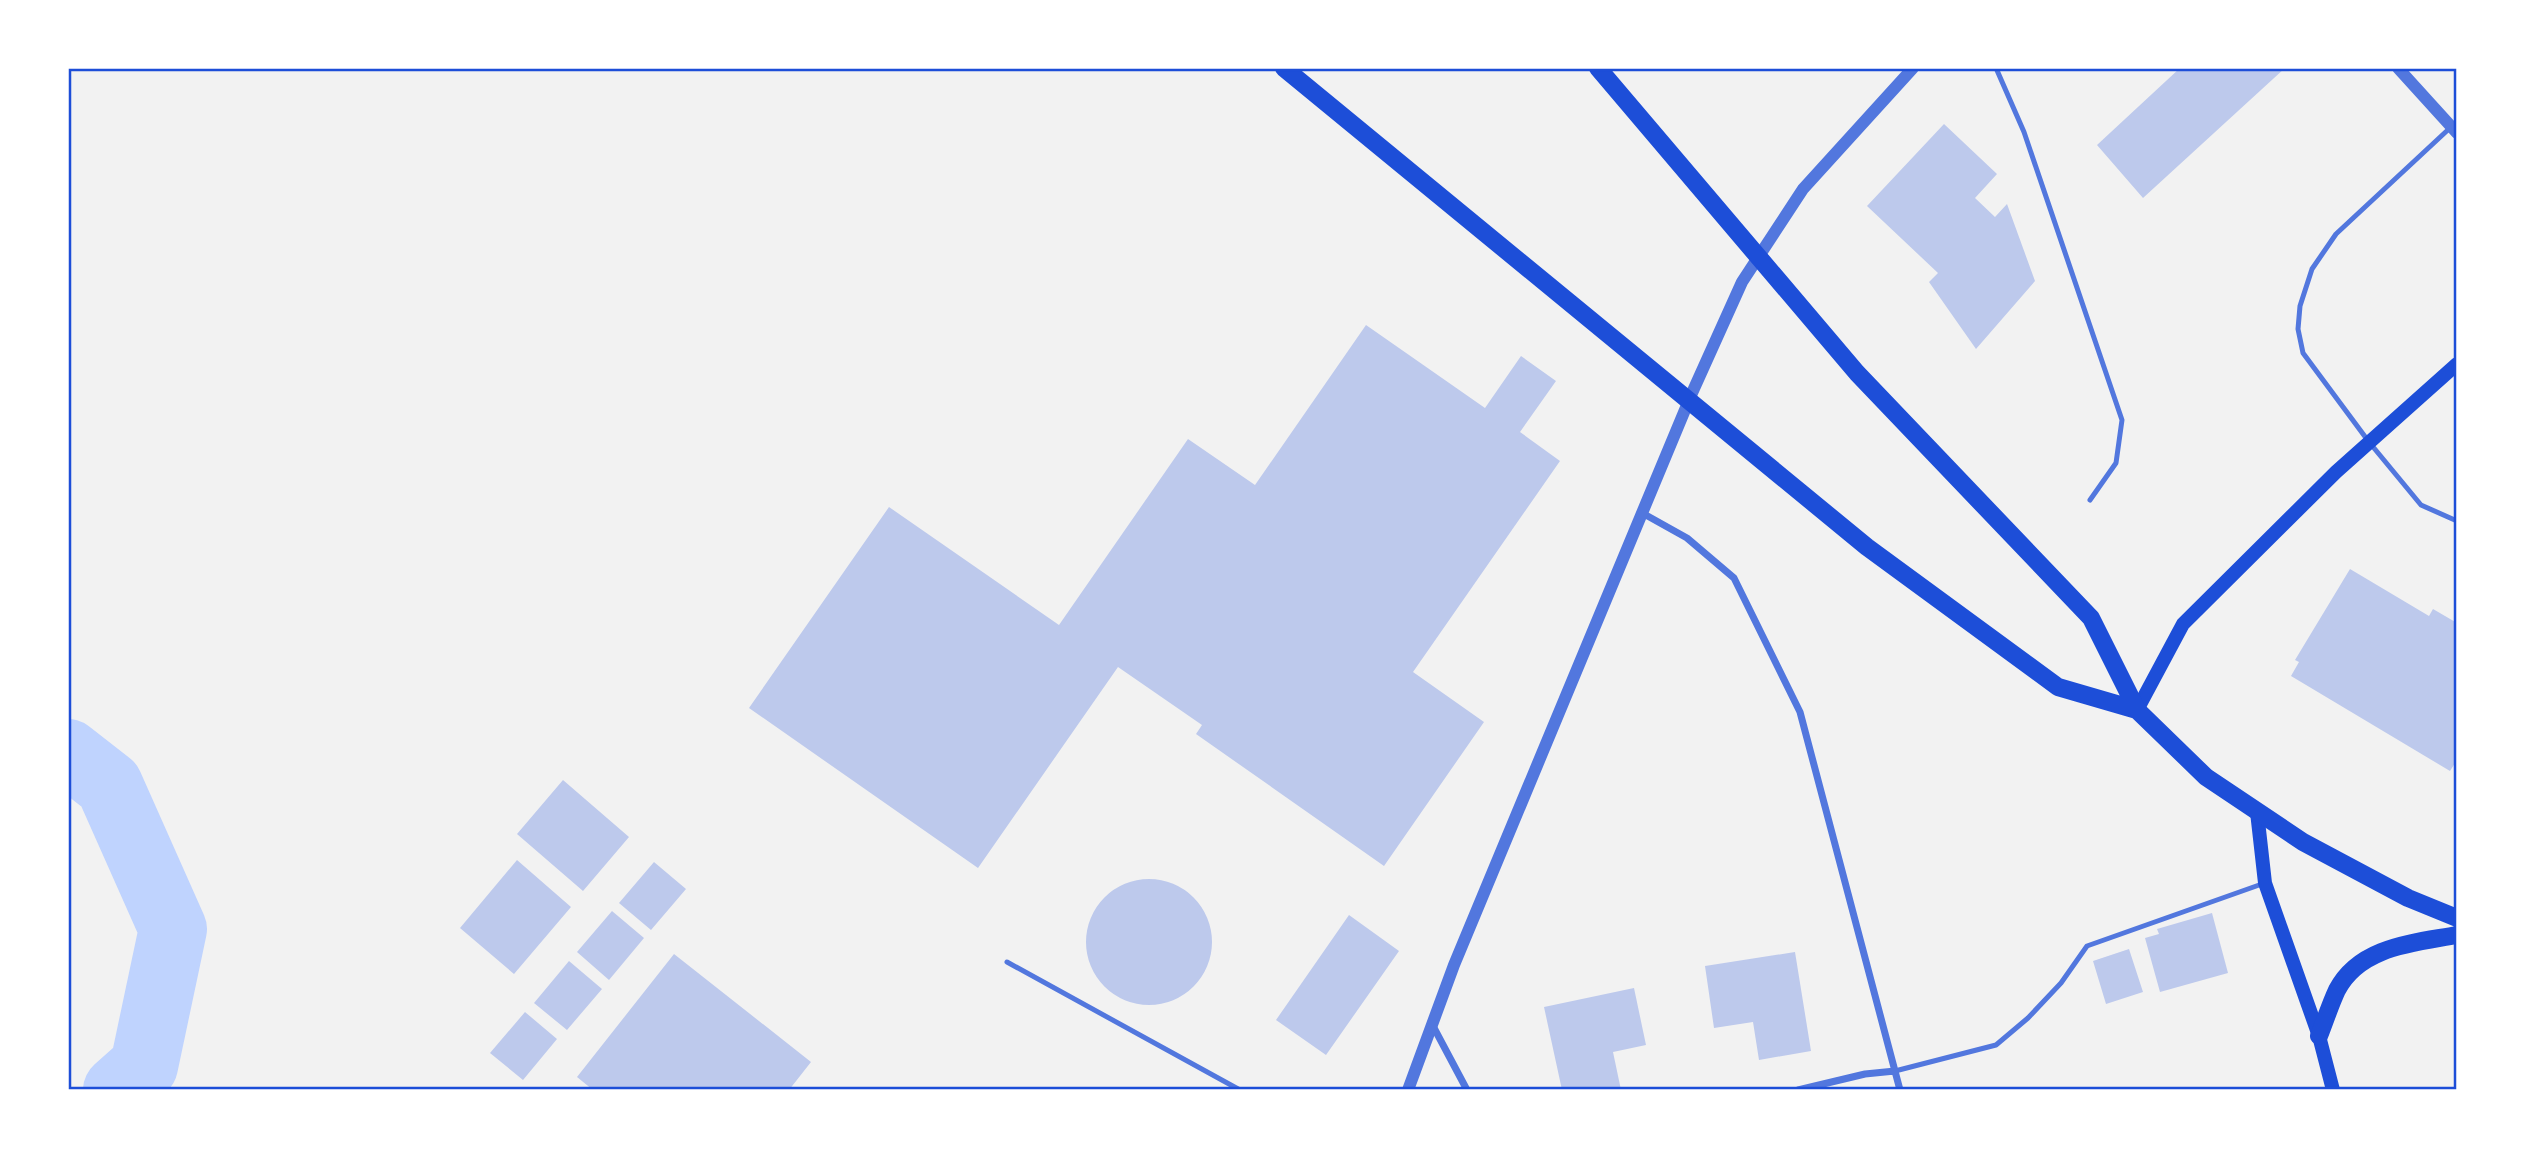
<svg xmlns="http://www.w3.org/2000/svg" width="2525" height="1158" viewBox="0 0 2525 1158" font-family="Roboto,sans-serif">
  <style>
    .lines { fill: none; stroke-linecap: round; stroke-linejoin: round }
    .river { stroke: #bfd3fe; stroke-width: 68 }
    .building { fill: #bdc9ec }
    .service { stroke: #5277de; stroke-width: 5 }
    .minor { stroke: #5277de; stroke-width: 7 }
    .tertiary { stroke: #5277de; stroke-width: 12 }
    .secondary { stroke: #1d4ed8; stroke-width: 14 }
    .primary { stroke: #1d4ed8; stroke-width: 18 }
    .neatline { fill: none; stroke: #1d4ed8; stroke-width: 2.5 }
  </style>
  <rect width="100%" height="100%" fill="#f2f2f2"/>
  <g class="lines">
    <!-- river -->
    <path class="river" d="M68 753 109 785 173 929 144 1066 117 1090"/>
  </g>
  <!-- building -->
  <path class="building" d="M2180 68H2285L2143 198 2097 145Z
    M1944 124 1997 174 1975 198 1995 217 2007 204 2035 281 1976 349 1929 282 1938 273 1867 206Z
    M1366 325 1485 408 1521 356 1556 381 1520 432 1560 461 1413 672 1484 722 1384 866 1196 734 1202 725 1118 667 978 868 749 708 889 507 1059 625 1188 439 1255 485Z
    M2350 569 2429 616 2433 609 2457 623V760L2450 771 2291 676 2299 662 2295 660Z
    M563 780 629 837 583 891 517 834Z
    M517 860 571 907 514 974 460 928Z
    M654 862 686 889 651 930 619 903Z
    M1086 942a63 63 0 1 1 126 0a63 63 0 1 1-126 0Z
    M612 911 644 938 609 980 577 952Z
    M2212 913 2228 973 2160 992 2145 938 2159 934 2157 929Z
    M1349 915 1399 951 1326 1055 1276 1020Z
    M2129 949 2143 992 2106 1004 2093 961Z
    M1795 952 1811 1051 1759 1060 1753 1022 1714 1028 1705 966Z
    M674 954 811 1062 789 1090H593L577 1077Z
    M569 961 602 989 567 1030 534 1003Z
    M1634 988 1646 1045 1613 1052 1621 1090H1562L1544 1007Z
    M525 1012 557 1039 523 1080 490 1053Z"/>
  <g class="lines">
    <!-- service -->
    <path class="service" d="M1996 68 2024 132 2122 420 2116 463 2090 500
      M2451 127 2336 234 2312 269 2300 306 2298 329 2303 353 2369 442 2421 505 2457 521
      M1007 962 1240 1090
      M1895 1071 1996 1045 2028 1018 2061 983 2087 946 2262 884"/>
    <!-- minor -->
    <path class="minor" d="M1644 514 1687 538 1734 578 1800 712 1900 1090
      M1433 1026 1467 1090
      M1798 1090 1865 1074 1895 1071"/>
    <!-- tertiary -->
    <path class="tertiary" d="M2398 68 2457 133
      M1408 1090 1454 965 1692 393 1742 282 1803 189 1913 68"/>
    <!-- secondary -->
    <path class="secondary" d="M2137 710 2183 624 2336 472 2457 364
      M2257 812 2265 883 2319 1036 2333 1090"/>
    <!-- primary -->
    <path class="primary" d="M1284 68 1867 547 2058 687 2137 710
      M1598 68 1857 373 2091 618 2137 710 2206 777 2303 842 2408 898 2457 918
      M2319 1036C2325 1021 2330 1005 2337 990 2360 946 2414 943 2457 935"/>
  </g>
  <!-- border -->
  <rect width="2525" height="1158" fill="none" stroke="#ffffff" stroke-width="140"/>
  <rect x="70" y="70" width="2385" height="1018" class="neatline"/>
</svg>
